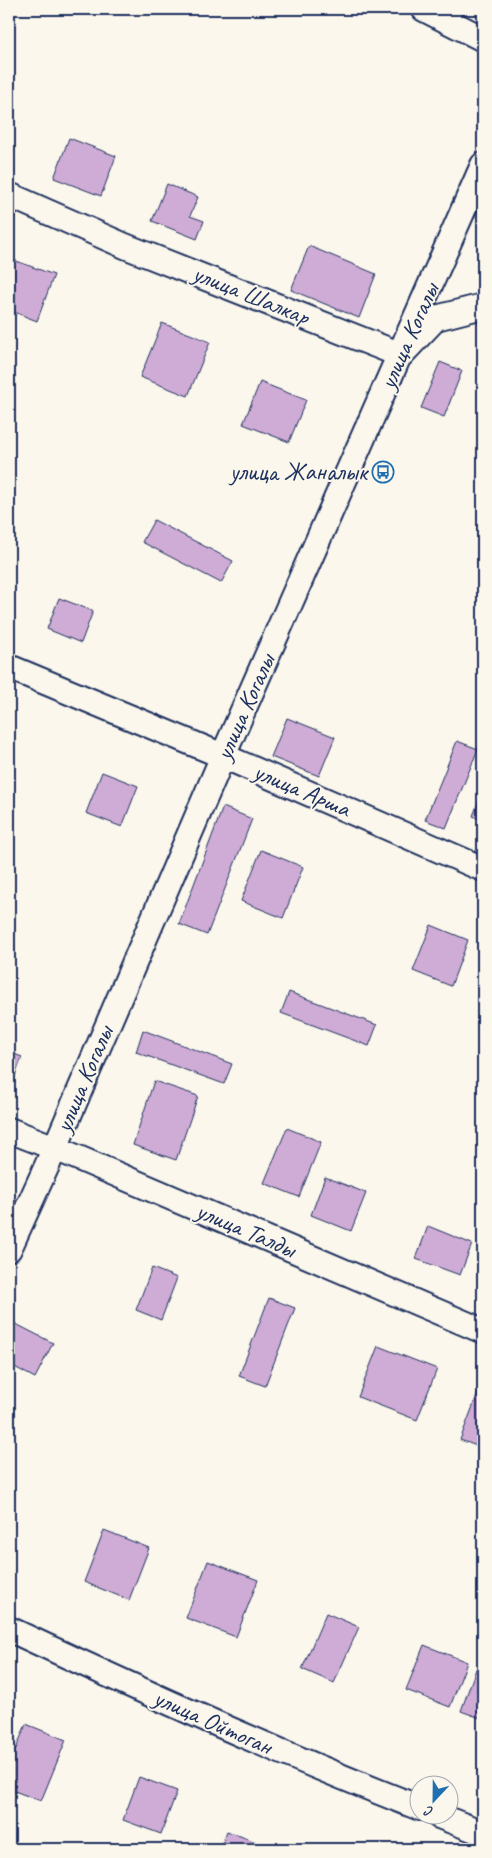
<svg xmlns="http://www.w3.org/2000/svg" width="492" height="1858" viewBox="0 0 492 1858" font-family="Caveat,sans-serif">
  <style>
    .building { fill: #cfacd5; stroke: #1b2f5e }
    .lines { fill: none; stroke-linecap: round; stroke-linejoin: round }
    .street-casing { stroke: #1b2f5e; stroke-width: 28 }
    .street { stroke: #fbf7ec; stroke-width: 24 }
    .labels { text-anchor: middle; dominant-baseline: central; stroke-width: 4; stroke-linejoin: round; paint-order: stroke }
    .street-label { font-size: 25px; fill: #1b2f5e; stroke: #fbf7ec }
    .poi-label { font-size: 25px; fill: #1b2f5e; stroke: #fbf7ec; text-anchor: end }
  </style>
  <rect width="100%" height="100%" fill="#fbf7ec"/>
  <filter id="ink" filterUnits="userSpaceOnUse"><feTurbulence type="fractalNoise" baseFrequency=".02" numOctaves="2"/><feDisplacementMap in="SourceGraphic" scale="10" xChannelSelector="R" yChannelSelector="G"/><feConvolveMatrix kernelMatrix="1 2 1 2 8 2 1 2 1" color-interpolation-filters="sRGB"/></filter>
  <g filter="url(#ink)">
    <!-- building -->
    <path class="building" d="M69 138 116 156 101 196 54 178Z
      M167 184 198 197 190 216 204 221 197 239 152 221Z
      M309 246 376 274 359 318 291 290Z
      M11 259 54 275 37 321 9 310V266Z
      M162 323 210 342 188 396 140 377Z
      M440 362 462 371 444 417 421 408Z
      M260 382 306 400 289 442 243 424Z
      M154 520 233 561 221 583 142 542Z
      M59 598 93 611 81 643 47 629Z
      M287 718 335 737 319 776 271 757Z
      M457 741 478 749 446 828 425 820Z
      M102 772 138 786 122 827 86 813Z
      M483 790V821L473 816Z
      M223 807 252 819 207 935 179 924Z
      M261 850 303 867 283 918 241 901Z
      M431 925 468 940 451 986 413 971Z
      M289 992 377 1025 369 1046 281 1013Z
      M143 1030 232 1064 224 1084 136 1052Z
      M9 1052 22 1057 9 1092Z
      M154 1081 198 1096 176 1160 133 1145Z
      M287 1128 321 1142 299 1197 264 1183Z
      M325 1177 366 1193 351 1231 311 1215Z
      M428 1226 472 1244 460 1275 416 1259Z
      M152 1268 177 1278 161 1320 136 1310Z
      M269 1298 295 1308 265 1386 239 1376Z
      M14 1323 53 1343 35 1378 9 1364V1334Z
      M378 1346 437 1369 417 1420 358 1397Z
      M483 1380V1448L460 1440Z
      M104 1530 149 1548 129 1600 84 1582Z
      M208 1561 258 1580 236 1637 186 1618Z
      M326 1613 359 1627 334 1683 302 1669Z
      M424 1645 467 1662 450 1707 406 1690Z
      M476 1669 483 1672V1719L461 1711Z
      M26 1724 66 1740 41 1801 9 1789V1766Z
      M139 1777 177 1791 161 1834 123 1820Z
      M227 1831 261 1844 259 1849H220Z"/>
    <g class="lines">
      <!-- street casing -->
      <g class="street-casing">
        <path id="street" d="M424 9 483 39
          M9 195 125 246 401 355 436 318 479 307 483 310
          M9 667 223 756 483 869
          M9 1130 55 1148 483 1331
          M9 1249 55 1148 223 756 483 165
          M9 1629C144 1692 280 1754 420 1808
          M439 1816 483 1833"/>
      </g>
      <!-- street -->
      <use href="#street" class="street"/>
    </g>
  </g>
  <!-- icons -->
  <defs>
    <g id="bus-ring" transform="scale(1.125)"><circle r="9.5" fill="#fbf7ec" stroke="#1f6fb2" stroke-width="1.5"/><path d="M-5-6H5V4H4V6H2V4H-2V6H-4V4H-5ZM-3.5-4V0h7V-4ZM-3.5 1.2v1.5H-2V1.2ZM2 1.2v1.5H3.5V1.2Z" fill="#1f6fb2"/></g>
  </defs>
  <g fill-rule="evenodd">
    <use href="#bus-ring" x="383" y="472"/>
  </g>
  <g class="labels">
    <!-- street labels -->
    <g class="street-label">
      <text transform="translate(251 295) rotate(22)">улица Шалкар</text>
      <text transform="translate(409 336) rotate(-66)">улица Когалы</text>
      <text transform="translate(245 707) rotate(-66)">улица Когалы</text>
      <text transform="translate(302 790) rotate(23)">улица Арша</text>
      <text transform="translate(84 1079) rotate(-67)">улица Когалы</text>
      <text transform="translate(246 1230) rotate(23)">улица Талды</text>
      <text transform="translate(213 1722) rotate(24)">улица Ойтоган</text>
    </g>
    <!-- poi labels -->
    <g class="poi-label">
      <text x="367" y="472">улица Жаналык</text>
    </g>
  </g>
  <!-- margin -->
  <rect width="492" height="1858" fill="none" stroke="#fbf7ec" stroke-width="30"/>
  <rect x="15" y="15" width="462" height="1828" fill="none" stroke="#1b2f5e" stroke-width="2" filter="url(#ink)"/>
  <!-- north arrow -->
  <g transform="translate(434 1800) rotate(202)"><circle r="24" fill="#fbf7ec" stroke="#a1a7b3"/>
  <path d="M0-4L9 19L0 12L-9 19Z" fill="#1f6fb2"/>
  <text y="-8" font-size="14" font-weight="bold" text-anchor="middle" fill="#1b2f5e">С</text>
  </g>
</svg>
